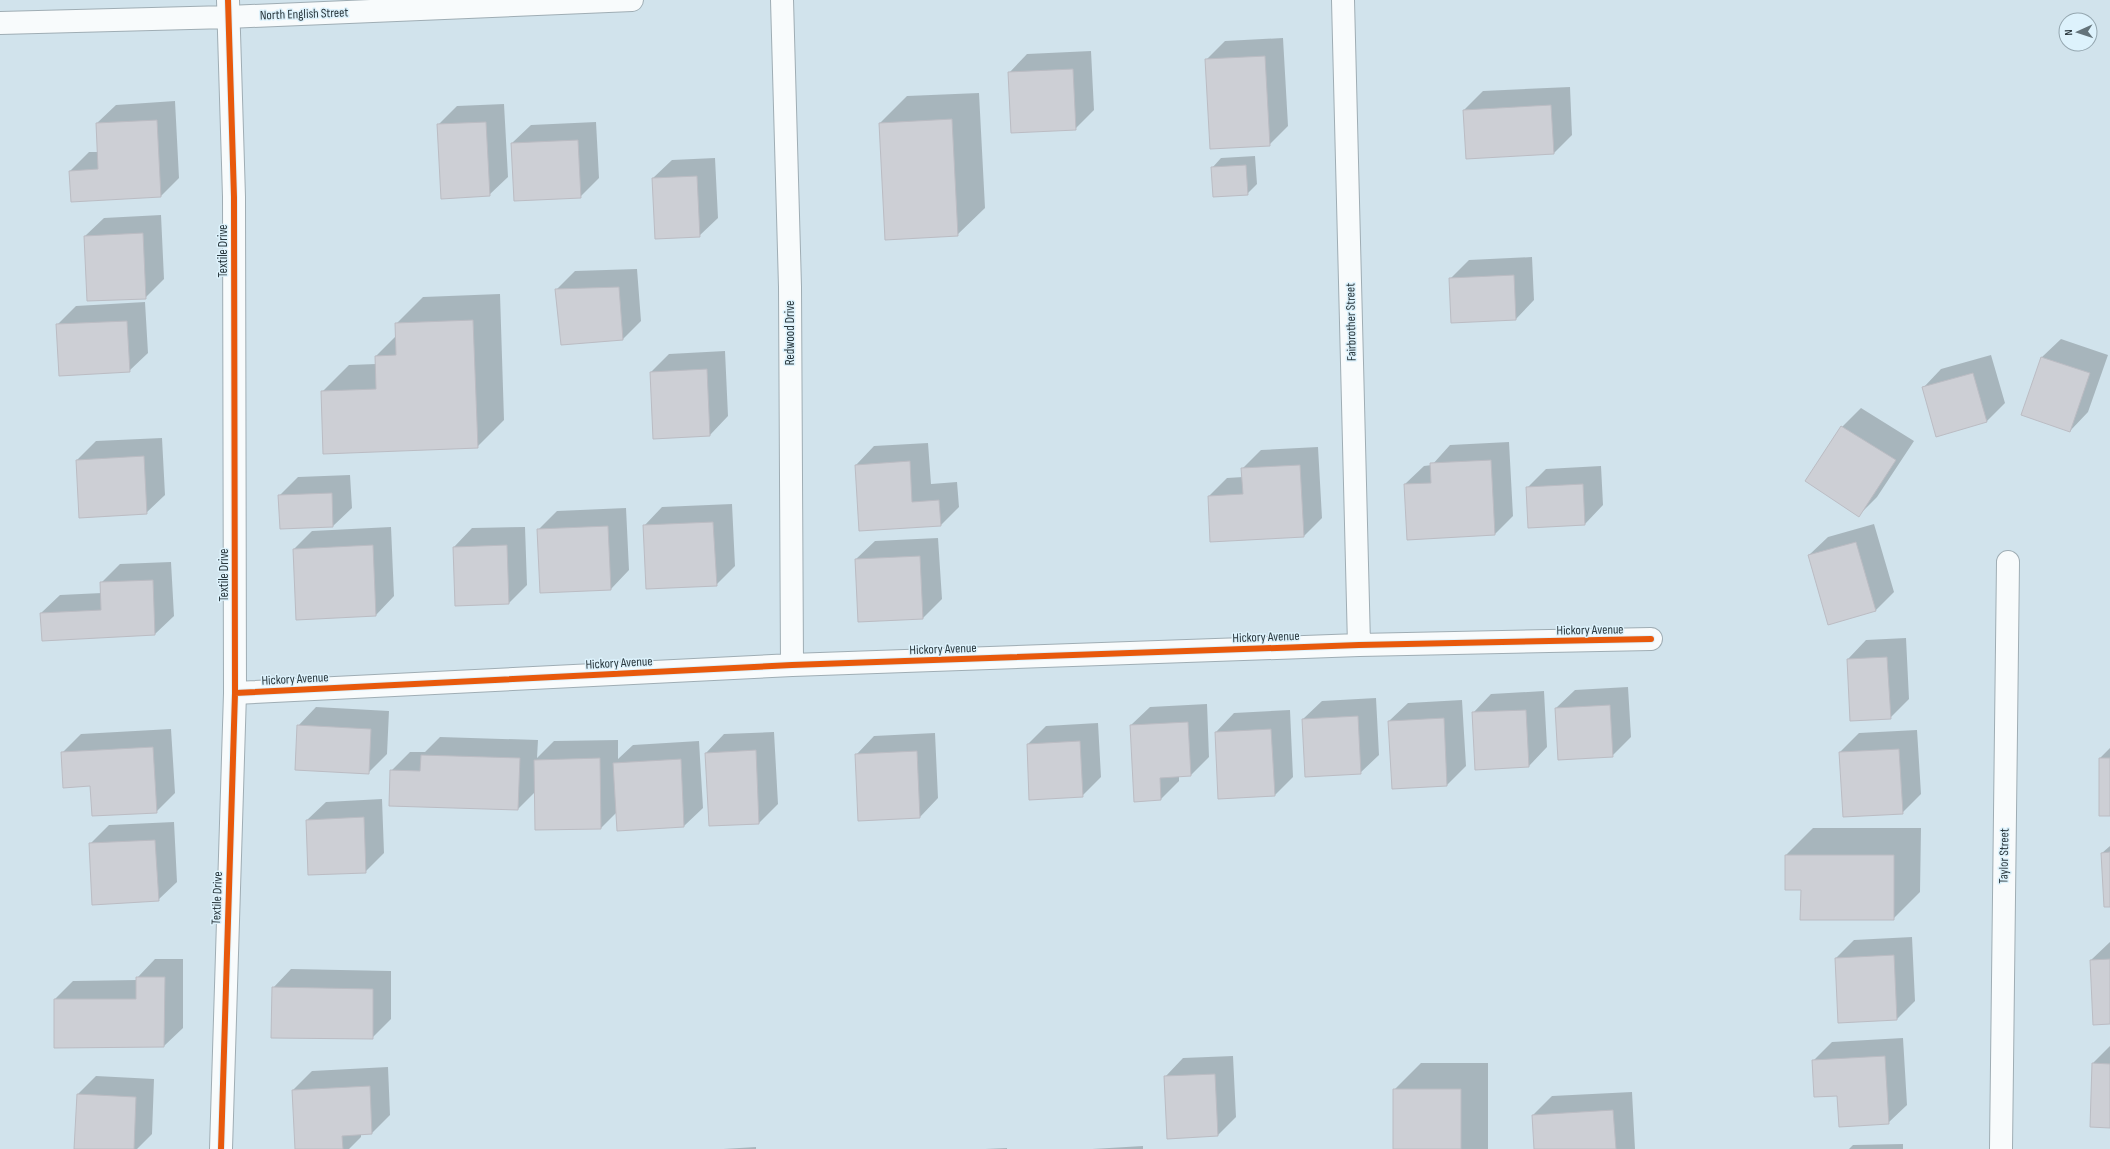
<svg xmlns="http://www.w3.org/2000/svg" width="2110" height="1149" viewBox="0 0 2110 1149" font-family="'Sofia Sans Condensed',sans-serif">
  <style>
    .shadow { fill: #0003 }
    .building { fill: #cdcfd5; stroke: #bbbcc3 }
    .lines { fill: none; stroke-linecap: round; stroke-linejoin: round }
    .minor-casing { stroke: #9fadb4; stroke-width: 24 }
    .tertiary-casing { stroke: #9fadb4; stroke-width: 24 }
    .minor { stroke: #f8fbfc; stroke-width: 22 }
    .tertiary { stroke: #f8fbfc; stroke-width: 22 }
    .cycleway-casing { stroke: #ddf2fc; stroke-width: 8 }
    .cycleway { stroke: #e8590c; stroke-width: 6 }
    .labels { text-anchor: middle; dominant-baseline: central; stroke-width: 3; stroke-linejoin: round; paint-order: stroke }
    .street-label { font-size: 13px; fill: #29373d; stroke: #ddf2fc }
  </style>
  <rect width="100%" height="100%" fill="#d1e3ec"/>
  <!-- shadow -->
  <path class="shadow" d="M1283 38 1288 126 1269 145 1206 60 1225 41Z
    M1091 51 1094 110 1075 129 1009 73 1027 54Z
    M1570 87 1572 135 1554 153 1464 110 1483 91Z
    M979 93 985 208 957 235 880 123 907 96Z
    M175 101 179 178 161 196 72 201 70 171 89 152H98L97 123 116 105Z
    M504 104 508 177 489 195 438 125 457 106Z
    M596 122 599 178 580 197 512 143 531 125Z
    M1255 156 1257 184 1247 194 1212 168 1221 158Z
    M715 158 718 218 699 236 653 178 672 160Z
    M161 215 164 279 145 298 85 236 104 218Z
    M1532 257 1534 300 1516 319 1450 279 1469 260Z
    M637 269 641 321 623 339 556 290 575 271Z
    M500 294 504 420 477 447 322 392 349 365 376 364V356L396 336V324L423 297Z
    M145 302 148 353 129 371 57 325 76 306Z
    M2061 339 2108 355 2088 412 2070 431 2023 414 2042 357Z
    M725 351 728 416 710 435 651 372 669 354Z
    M1991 355 2005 403 1986 422 1923 388 1941 369Z
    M1861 408 1914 441 1877 497 1859 515 1807 481 1842 427Z
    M162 438 165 495 146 513 77 460 96 441Z
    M1509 442 1513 516 1495 534 1405 484 1424 466 1432 465 1450 445Z
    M928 443 931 484 957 482 959 507 941 525 860 530 856 465 874 446Z
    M1318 447 1322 518 1304 536 1209 496 1227 478 1243 477 1242 469 1261 450Z
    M1601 466 1603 505 1585 524 1527 488 1546 469Z
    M350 475 352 508 333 526 279 496 298 477Z
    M732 504 735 566 716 585 644 526 662 507Z
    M626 508 629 570 611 589 538 530 557 511Z
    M1874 524 1894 592 1875 611 1809 555 1828 537Z
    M391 527 394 596 376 615 294 549 312 531Z
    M525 527 527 585 509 603 454 547 472 528Z
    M938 538 942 599 923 618 859 621 856 559 875 541Z
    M171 562 174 616 155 634 43 640 41 613 60 595 102 593 101 583 120 564Z
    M1906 638 1909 699 1890 718 1848 659 1866 640Z
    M1628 687 1631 737 1612 756 1556 708 1575 690Z
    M1544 691 1547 747 1529 766 1473 713 1491 694Z
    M1376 698 1379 755 1360 773 1303 719 1322 701Z
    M1462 700 1466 766 1447 785 1389 721 1408 703Z
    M1207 704 1209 757 1191 775 1179 776V781L1161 799 1131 725 1150 707Z
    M316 707 389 711 387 754 368 773 298 726Z
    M1290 710 1293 777 1274 796 1219 798 1216 732 1234 713Z
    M1098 723 1101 777 1082 796 1028 744 1046 726Z
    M171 729 175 793 156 812 91 785 62 753 81 734Z
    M1917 730 1921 794 1902 813 1840 752 1859 733Z
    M774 732 778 804 759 823 706 753 724 734Z
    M935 733 938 798 920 817 856 755 874 736Z
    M440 737 538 740 537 758 554 741 618 740V759L633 745 699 741 703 808 684 826 617 812 601 828 536 791 518 809 391 771 410 752H425Z
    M2110 748V815L2100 758Z
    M382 799 384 853 365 872 307 820 326 802Z
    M174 822 177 882 158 900 90 844 109 825Z
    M1813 828H1921L1920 892 1893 919 1802 889 1786 855Z
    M2110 846V906L2102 853Z
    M1912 937 1915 1001 1897 1019 1836 958 1854 940Z
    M2110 942V1023L2091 960Z
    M155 959H183V1028L164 1046 55 1047V999L73 981 137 980V978Z
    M291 969 391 971V1019L372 1038 273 988Z
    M1903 1038 1907 1105 1888 1123 1838 1095 1813 1061 1832 1042Z
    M2110 1046V1127L2093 1063Z
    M1233 1056 1236 1117 1218 1135 1165 1077 1183 1058Z
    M1421 1063H1488V1149H1394V1090Z
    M388 1067 390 1115 372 1133 361 1134V1137L349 1149H296L293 1090 312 1071Z
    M96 1076 154 1079 152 1134 137 1149H75L78 1094Z
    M1632 1092 1635 1149H1535L1533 1115 1552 1096Z
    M1903 1144V1149H1849L1853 1145Z
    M1143 1146V1149H1092Z
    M756 1147V1149H723Z
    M1007 1148V1149H985Z"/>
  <!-- building -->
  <path class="building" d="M1265 56 1270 146 1210 149 1205 59Z
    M1073 69 1076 130 1011 133 1008 72Z
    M1551 105 1554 154 1466 159 1463 110Z
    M952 119 958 236 885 240 879 123Z
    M157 120 161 197 71 202 69 171 98 169 96 123Z
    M486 122 490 196 441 199 437 124Z
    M578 140 581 198 514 201 511 143Z
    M1246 165 1248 195 1213 197 1211 167Z
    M697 176 700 237 655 239 652 178Z
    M143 233 146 299 87 301 84 236Z
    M1514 275 1516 320 1451 323 1449 278Z
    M619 287 623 340 561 345 555 289Z
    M473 320 478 448 323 454 321 391 376 389 375 356 396 355 395 323Z
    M127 321 130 372 59 376 56 324Z
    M2041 357 2090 373 2070 432 2021 415Z
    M707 369 710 436 653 439 650 372Z
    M1973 373 1987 422 1936 437 1922 387Z
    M1841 426 1896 460 1859 517 1805 481Z
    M144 456 147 514 79 518 76 460Z
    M1491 460 1495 535 1407 540 1404 484 1431 483 1430 463Z
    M910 461 912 502 939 500 941 526 859 531 855 465Z
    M1300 465 1304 537 1210 542 1208 496 1243 494 1241 468Z
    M1583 484 1585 525 1528 528 1526 487Z
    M332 493 333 527 280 529 278 495Z
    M713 522 717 586 646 589 643 525Z
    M608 526 611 590 540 593 537 529Z
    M1856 542 1876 611 1828 625 1808 555Z
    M373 545 376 616 296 620 293 549Z
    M507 545 509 604 455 606 453 547Z
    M920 556 923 619 858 622 855 559Z
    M153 580 155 635 42 641 40 613 101 610 100 582Z
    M1887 657 1891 719 1850 721 1847 659Z
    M1610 705 1613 757 1558 760 1555 708Z
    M1526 710 1529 767 1475 770 1472 712Z
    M1358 716 1361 774 1305 777 1302 719Z
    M1444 718 1447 786 1392 789 1388 721Z
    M1188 722 1191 776 1160 778 1161 800 1134 802 1130 725Z
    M297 725 371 729 369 774 295 770Z
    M1271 729 1275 796 1218 799 1215 732Z
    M1080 741 1083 797 1029 800 1027 744Z
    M153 747 157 813 92 816 90 786 63 788 61 752Z
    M1899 749 1903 814 1843 817 1839 752Z
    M756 750 759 824 709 826 705 753Z
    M917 751 920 818 858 821 855 754Z
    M421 755 520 758 518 810 389 806 390 770 420 771Z
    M600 758 601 829 535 830 534 760Z
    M2099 758H2110V816H2099Z
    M681 759 684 827 617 831 613 763Z
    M364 817 366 873 308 875 306 820Z
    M155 840 159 901 92 905 89 843Z
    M2110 852V907H2104L2101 853Z
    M1785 855H1894V920H1800L1801 890H1785Z
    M1894 955 1897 1020 1838 1023 1835 958Z
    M2110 959V1024L2093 1025 2090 960Z
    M136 977H165L164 1047 54 1048V999H136Z
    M272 987 373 989V1039L271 1038Z
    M1885 1056 1889 1124 1839 1127 1837 1096 1814 1097 1812 1060Z
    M2092 1063 2110 1064V1128L2090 1127Z
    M1215 1074 1218 1136 1167 1139 1164 1076Z
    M370 1086 372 1134 342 1136 343 1149H295L292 1090Z
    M1393 1089H1461V1149H1393Z
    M77 1094 136 1097 134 1149H74Z
    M1613 1110 1616 1149H1534L1532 1115Z"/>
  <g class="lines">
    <!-- minor casing -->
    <g class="minor-casing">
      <path id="minor" d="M782 0 790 287 792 665
        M1343 0 1359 645
        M235 693 792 665 1359 645 1651 639
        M2001 1149 2008 562"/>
    </g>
    <!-- tertiary casing -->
    <g class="tertiary-casing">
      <path id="tertiary" d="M0 23 228 17 632 0
        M221 1149 235 693 234 197 228 0"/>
    </g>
    <!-- minor -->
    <use href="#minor" class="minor"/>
    <!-- tertiary -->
    <use href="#tertiary" class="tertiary"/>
    <!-- cycleway casing -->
    <g class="cycleway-casing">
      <path id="cycleway" d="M235 693 792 665 1359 645 1651 639
        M221 1149 235 693 234 197 228 0"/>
    </g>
    <!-- cycleway -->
    <use href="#cycleway" class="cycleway"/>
  </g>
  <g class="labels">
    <!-- street labels -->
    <g class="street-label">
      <text transform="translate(304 14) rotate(-2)">North English Street</text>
      <text transform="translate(223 251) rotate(-90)">Textile Drive</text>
      <text transform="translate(1351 322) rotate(-91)">Fairbrother Street</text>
      <text transform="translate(790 333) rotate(-90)">Redwood Drive</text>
      <text transform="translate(224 575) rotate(-90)">Textile Drive</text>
      <text transform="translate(1590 630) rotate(-1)">Hickory Avenue</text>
      <text transform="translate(1266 637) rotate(-2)">Hickory Avenue</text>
      <text transform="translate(943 649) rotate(-2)">Hickory Avenue</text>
      <text transform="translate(619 663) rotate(-3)">Hickory Avenue</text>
      <text transform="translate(295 679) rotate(-3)">Hickory Avenue</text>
      <text transform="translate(2004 856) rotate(-89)">Taylor Street</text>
      <text transform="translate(217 898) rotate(-88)">Textile Drive</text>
    </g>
  </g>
  <!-- north arrow -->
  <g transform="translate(2078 32) rotate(267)"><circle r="19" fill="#ddf2fc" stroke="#95a7b0"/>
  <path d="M0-3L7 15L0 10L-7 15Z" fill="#64737a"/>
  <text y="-6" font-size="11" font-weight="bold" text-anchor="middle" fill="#29373d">N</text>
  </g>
</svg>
